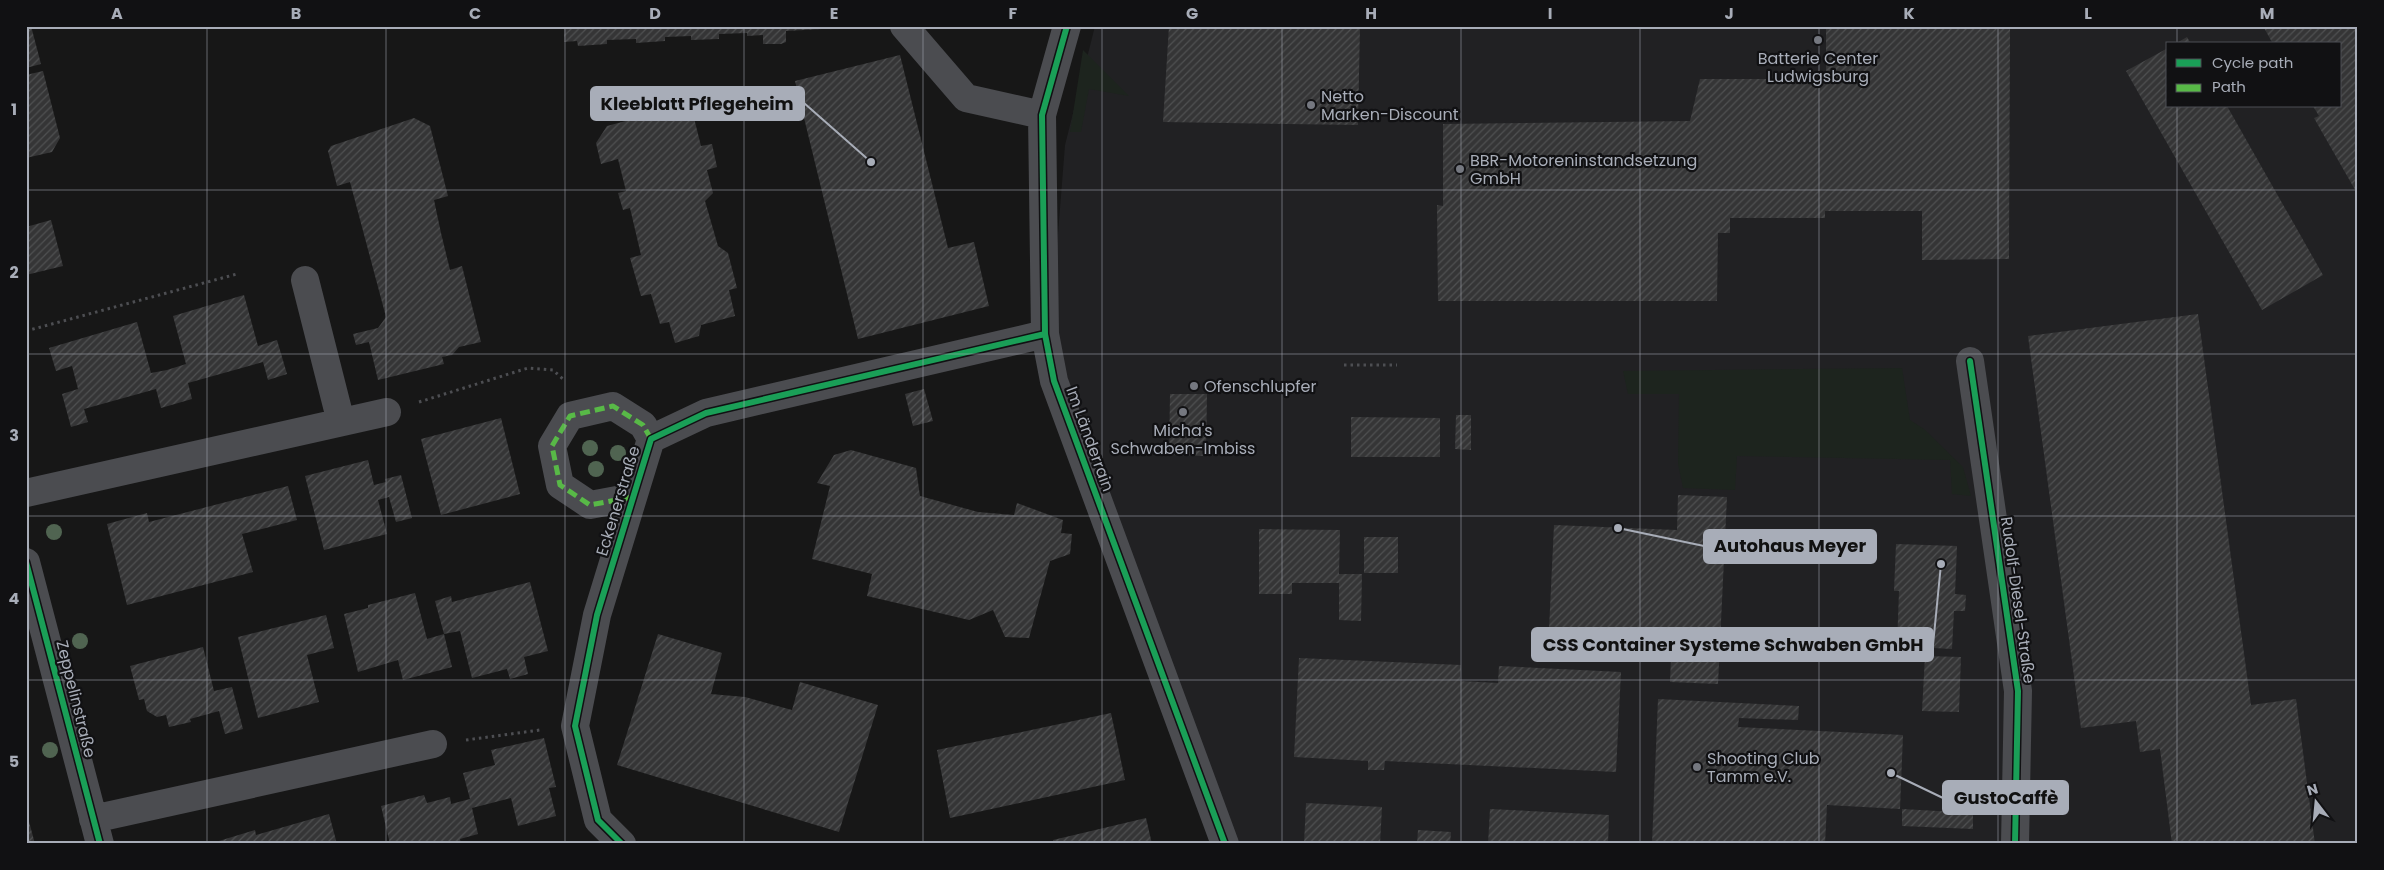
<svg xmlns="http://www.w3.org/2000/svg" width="2384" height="870" viewBox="0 0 2384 870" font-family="Poppins,sans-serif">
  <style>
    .built { fill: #212123; fill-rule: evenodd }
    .grass { fill: #1d241e }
    .building { fill: url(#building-hatch) }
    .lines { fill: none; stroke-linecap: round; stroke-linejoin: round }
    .path { stroke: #4d4e52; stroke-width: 3; stroke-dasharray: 2.5 4; stroke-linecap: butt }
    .minor { stroke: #4b4c50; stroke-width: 28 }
    .quiet { stroke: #58b947; stroke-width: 5; stroke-dasharray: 10 5; stroke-linecap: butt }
    .cycleway-casing { stroke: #111113; stroke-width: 9 }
    .cycleway { stroke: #1a9f57; stroke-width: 6 }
    .tree { fill: #506451 }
    .grid { fill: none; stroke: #a8adb8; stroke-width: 1; stroke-opacity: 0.55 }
    .poi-dot { fill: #757880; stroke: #111113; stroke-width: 2 }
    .labels { text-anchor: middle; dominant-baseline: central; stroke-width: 4.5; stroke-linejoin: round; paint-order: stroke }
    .poi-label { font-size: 16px; fill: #a8adb8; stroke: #111113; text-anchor: start }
    .street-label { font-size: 16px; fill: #a8adb8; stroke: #111113 }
    .leader { fill: none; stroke: #a8adb8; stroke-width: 2 }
    .callout-dot { fill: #a8adb8; stroke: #111113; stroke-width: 2 }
    .callout { fill: #a8adb8; stroke: #a8adb8; stroke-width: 2 }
    .callout-label { font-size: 18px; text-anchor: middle; font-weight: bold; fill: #111 }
    .neatline { fill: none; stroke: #a8adb8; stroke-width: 2 }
    .grid-label { font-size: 16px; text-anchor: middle; font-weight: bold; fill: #a8adb8 }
  </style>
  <defs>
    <pattern id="building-hatch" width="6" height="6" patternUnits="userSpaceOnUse" patternTransform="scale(1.25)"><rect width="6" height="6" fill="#353536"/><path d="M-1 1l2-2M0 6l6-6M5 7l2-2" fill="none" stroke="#4f5051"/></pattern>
  </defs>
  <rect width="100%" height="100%" fill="#171717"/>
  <!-- built -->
  <path class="built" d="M1095 26H2358V844H1239L1050 335 1065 145ZM2168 44H2340V106H2168Z"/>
  <!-- grass -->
  <path class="grass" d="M1083 50 1129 96 1089 89 1081 132H1070Z
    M1902 368 1910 420 1924 429 1963 467 1971 496 1952 494 1950 460 1737 456 1735 490 1683 488 1678 464 1679 394H1628L1623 371Z"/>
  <!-- building -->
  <path class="building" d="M26 26H31L41 64 26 68Z
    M564 26H822V29L786 31V42L781 44H763V35L747 36V33L719 34V39L691 40V36L665 37V41L636 43V39L607 40V44L578 46 577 41 564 42Z
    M1169 26H1360L1358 125 1163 122Z
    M1826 26H2010L2009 259 1922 260V211H1825V218H1730V233H1718L1717 301H1438L1437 205 1443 206V124L1690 121 1700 79H1826Z
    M2263 26H2358V195L2314 118 2319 116 2313 106H2340V44H2273Z
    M2187 37 2191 44H2175Z
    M2168 48V106H2227L2323 275 2262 310 2126 71Z
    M900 55 948 248 974 242 989 306 858 339 795 81Z
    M43 71 60 138 52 152 26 158V75Z
    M675 108 678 117 693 114 701 146 712 144 717 167 707 170 713 193 705 201 718 246 728 253 737 288 729 290 735 316 701 325 699 336 675 343 669 322 660 324 651 294 641 296 630 258 641 255 630 208 623 210 618 193 626 191 618 159 601 164 596 143 607 126Z
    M414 118 430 126 448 196 434 200 441 233 450 270 462 266 481 342 459 347 452 355 442 357 444 364 378 380 369 342 356 345 353 334 378 328 386 317 350 182 337 186 328 151 331 146Z
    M51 220 63 266 26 275V227Z
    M244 295 258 346 277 340 287 374 268 380 263 362 188 383 192 399 161 408 156 389 84 409 88 422 71 427 62 394 78 389 72 366 56 371 49 348 137 322 151 373 167 370 186 364 173 316Z
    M2198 314 2251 705 2296 699 2315 844H2172L2160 749 2140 752 2136 721 2081 728 2028 336Z
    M924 389 933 421 913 426 905 394Z
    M1170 394H1207L1206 456 1169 455Z
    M1456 415H1471V450L1455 449Z
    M1351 417 1440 418V457H1351Z
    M501 418 520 494 441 515 421 439Z
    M851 450 916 468 920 496 978 512 1014 515 1017 503 1063 520 1061 533 1072 534 1070 554 1050 561 1029 638 1005 637 993 610 969 620 867 596 872 574 812 559 830 486 817 483 834 455Z
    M368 460 374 485 386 482 385 479 401 475 412 518 396 522 389 497 378 500 387 534 324 550 305 476Z
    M288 486 297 520 242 534 253 572 127 605 107 524 147 513 149 522Z
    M1678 495 1727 497 1718 684 1670 682 1672 635 1549 629 1554 525 1677 530Z
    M1259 529 1340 530 1339 574H1362L1361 621 1339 620V583H1292V594H1259Z
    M1364 537H1398V573H1364Z
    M1896 544 1957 546 1955 594 1966 595 1965 611H1954L1952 649 1897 646 1899 591H1894Z
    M530 582 548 651 524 657 528 674 510 679 507 669 472 678 460 631 444 634 435 601 451 596 452 602Z
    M415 593 427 639 444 634 452 667 403 680 398 660 358 672 344 614 368 608V605Z
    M326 615 334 648 307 655 319 702 258 718 238 637Z
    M658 634 722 653 711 694 745 697 792 710 800 682 878 705 839 832 617 765Z
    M203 647 214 691 232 687 243 729 225 734 219 711 190 719 191 722 169 727 166 715 157 717 147 711 144 699 139 700 130 666Z
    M1925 656 1961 657 1959 712 1922 711Z
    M1299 658 1461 665 1460 681 1498 683 1499 666 1621 672 1616 772 1385 761 1384 770H1368V761L1294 757Z
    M1658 699 1799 706 1798 720 1739 718 1738 727 1903 735 1900 809 1827 805 1825 844H1652Z
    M1111 713 1125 780 950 818 937 750Z
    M544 738 556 787 549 788 556 816 518 826 511 798 472 808 478 834 460 839 461 844H390L381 806 424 795 427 803 450 797 451 804 470 799 463 773 495 765 491 750Z
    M1306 803 1382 807 1380 844H1304Z
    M1490 809 1609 815 1608 844H1488Z
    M1902 809 1973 813V829L1902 826Z
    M26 814H27L35 844H26Z
    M329 814 337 844H209L255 830 256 835Z
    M1146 818 1152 844H1053V840Z
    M1418 830 1451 832 1450 844H1417Z"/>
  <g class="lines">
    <!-- path -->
    <path class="path" d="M26 331 237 274
      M1344 365H1397
      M419 402 528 368 553 370 564 380
      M466 740 540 730"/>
    <!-- minor -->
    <path class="minor" d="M904 26 966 98 1042 115
      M1067 26 1042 115 1045 334 1054 381 1225 844
      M305 280 341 422
      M1970 361 2018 691 2015 844
      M26 493 387 412
      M633 497 590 505 560 485 552 446 570 416 613 406 643 425 651 439
      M26 562 100 844
      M93 819 433 744
      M622 844 598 820 575 726 597 615 651 439 706 413 1045 334"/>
    <!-- quiet -->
    <path class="quiet" d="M633 497 590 505 560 485 552 446 570 416 613 406 643 425 651 439"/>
    <!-- cycleway casing -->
    <g class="cycleway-casing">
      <path id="cycleway" d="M1067 26 1042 115 1045 334 1054 381 1225 844
        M1970 361 2018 691 2015 844
        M26 562 100 844
        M622 844 598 820 575 726 597 615 651 439 706 413 1045 334"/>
    </g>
    <!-- cycleway -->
    <use href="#cycleway" class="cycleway"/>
  </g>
  <!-- trees -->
  <g class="tree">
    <circle cx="590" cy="448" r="8"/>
    <circle cx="618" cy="453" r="8"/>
    <circle cx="596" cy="469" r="8"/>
    <circle cx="54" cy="532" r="8"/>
    <circle cx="80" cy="641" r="8"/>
    <circle cx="50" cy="750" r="8"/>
  </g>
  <!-- grid -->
  <path class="grid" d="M207 26V844M386 26V844M565 26V844M744 26V844M923 26V844M1102 26V844M1282 26V844M1461 26V844M1640 26V844M1819 26V844M1998 26V844M2177 26V44M2177 106V844M26 190H2358M26 354H2358M26 516H2358M26 680H2358"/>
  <!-- markers -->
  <g class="poi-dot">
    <circle cx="1818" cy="40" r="5"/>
    <circle cx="1311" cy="105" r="5"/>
    <circle cx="1460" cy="169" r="5"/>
    <circle cx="1194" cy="386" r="5"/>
    <circle cx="1183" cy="412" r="5"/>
    <circle cx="1697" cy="767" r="5"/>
  </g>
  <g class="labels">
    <!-- poi labels -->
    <g class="poi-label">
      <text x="1818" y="58" text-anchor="middle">Batterie Center<tspan x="1818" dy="18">Ludwigsburg</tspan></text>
      <text x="1321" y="96">Netto<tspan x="1321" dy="18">Marken-Discount</tspan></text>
      <text x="1470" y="160">BBR-Motoreninstandsetzung<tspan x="1470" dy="18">GmbH</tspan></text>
      <text x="1204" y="386">Ofenschlupfer</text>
      <text x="1183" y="430" text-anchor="middle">Micha's<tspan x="1183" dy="18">Schwaben-Imbiss</tspan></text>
      <text x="1707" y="758">Shooting Club<tspan x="1707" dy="18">Tamm e.V.</tspan></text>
    </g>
    <!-- street labels -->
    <g class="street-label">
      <text transform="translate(1090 439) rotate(70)">Im Länderrain</text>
      <text transform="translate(618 501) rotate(-73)">Eckenerstraße</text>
      <text transform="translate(2018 600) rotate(82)">Rudolf-Diesel-Straße</text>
      <text transform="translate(76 699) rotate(76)">Zeppelinstraße</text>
    </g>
  </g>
  <!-- callouts -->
  <path class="leader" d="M871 162L804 103M1618 528L1704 546M1941 564L1933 645M1891 773L1943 798"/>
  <g class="callout-dot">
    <circle cx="871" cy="162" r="5"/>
    <circle cx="1618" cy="528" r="5"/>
    <circle cx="1941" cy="564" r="5"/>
    <circle cx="1891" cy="773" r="5"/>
  </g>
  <g class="callout">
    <rect x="591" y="87" width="213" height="33" rx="5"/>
    <rect x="1704" y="530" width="172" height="33" rx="5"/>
    <rect x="1532" y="628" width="401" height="33" rx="5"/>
    <rect x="1943" y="781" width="125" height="33" rx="5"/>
  </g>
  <g class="callout-label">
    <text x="697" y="110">Kleeblatt Pflegeheim</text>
    <text x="1790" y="552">Autohaus Meyer</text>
    <text x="1733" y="651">CSS Container Systeme Schwaben GmbH</text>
    <text x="2006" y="804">GustoCaffè</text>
  </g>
  <!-- border -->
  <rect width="2384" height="870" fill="none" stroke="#111113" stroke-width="55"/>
  <!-- legend -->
  <rect x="2166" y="42" width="175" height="65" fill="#111113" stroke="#4d4f55"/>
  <rect x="2176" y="59" width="25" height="8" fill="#1a9f57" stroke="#4d4f55"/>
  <text x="2212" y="68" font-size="15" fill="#a8adb8">Cycle path</text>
  <rect x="2176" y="84" width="25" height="8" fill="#58b947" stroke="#4d4f55"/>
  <text x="2212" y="92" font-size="15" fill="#a8adb8">Path</text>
  <!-- north arrow -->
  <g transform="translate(2316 802) rotate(344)" stroke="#111113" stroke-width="4" paint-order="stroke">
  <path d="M0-4L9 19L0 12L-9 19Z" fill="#a8adb8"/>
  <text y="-8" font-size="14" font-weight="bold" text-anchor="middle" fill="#a8adb8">N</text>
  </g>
  <rect x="28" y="28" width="2328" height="814" class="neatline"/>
  <g class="grid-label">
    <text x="117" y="19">A</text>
    <text x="296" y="19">B</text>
    <text x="475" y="19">C</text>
    <text x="655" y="19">D</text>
    <text x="834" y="19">E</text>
    <text x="1013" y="19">F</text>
    <text x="1192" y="19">G</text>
    <text x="1371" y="19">H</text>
    <text x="1550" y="19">I</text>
    <text x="1729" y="19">J</text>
    <text x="1909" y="19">K</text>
    <text x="2088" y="19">L</text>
    <text x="2267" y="19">M</text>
    <text x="14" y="115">1</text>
    <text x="14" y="278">2</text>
    <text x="14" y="441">3</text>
    <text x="14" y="604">4</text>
    <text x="14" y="767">5</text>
  </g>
</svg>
